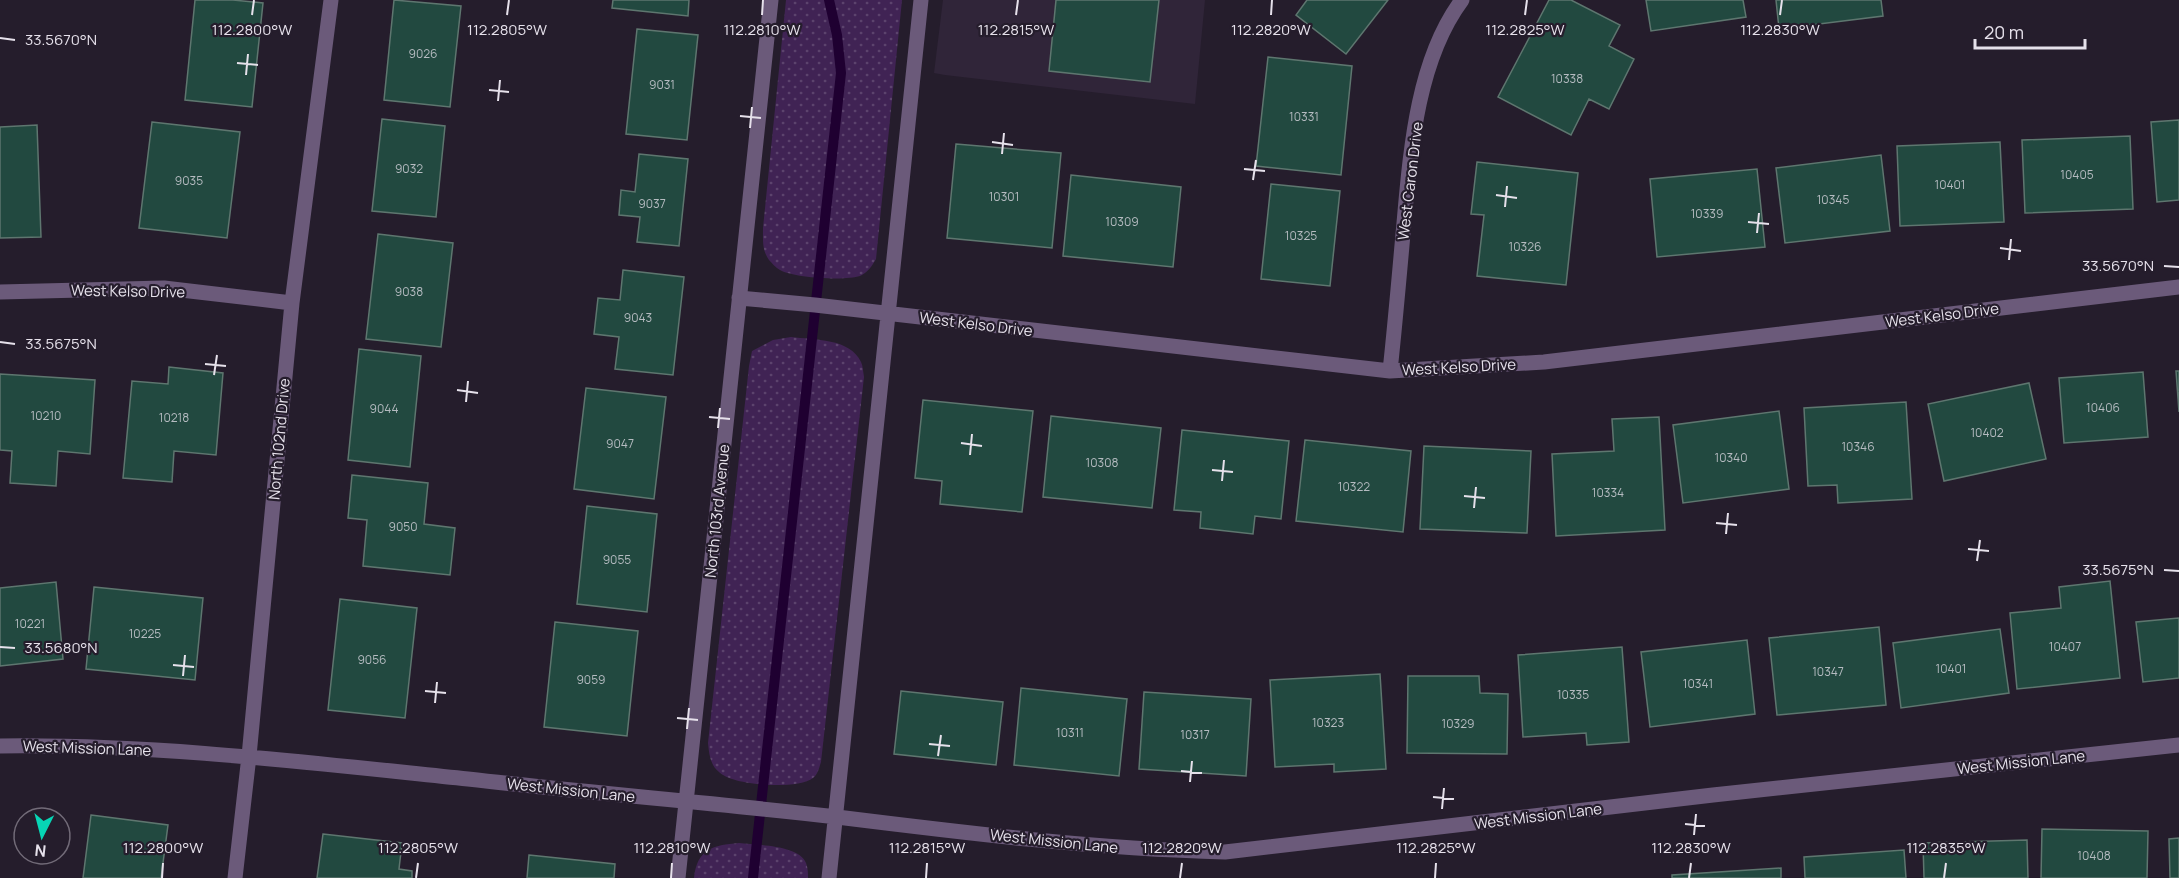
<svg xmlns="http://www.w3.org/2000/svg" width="2179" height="878" viewBox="0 0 2179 878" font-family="Manrope,sans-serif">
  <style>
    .built { fill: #302539 }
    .grass { fill: url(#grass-dots) }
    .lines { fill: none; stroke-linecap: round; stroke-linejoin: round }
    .stream { stroke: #1f0031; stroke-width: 10 }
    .building { fill: #224940; stroke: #5e766f; stroke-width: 1.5 }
    .minor { stroke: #6b5a7a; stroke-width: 15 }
    .ticks { fill: none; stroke: #e6e1eb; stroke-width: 2 }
    .labels { text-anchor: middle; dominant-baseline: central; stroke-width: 4.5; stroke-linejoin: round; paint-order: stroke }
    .number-label { font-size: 12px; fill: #b5bbc0 }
    .street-label { font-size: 15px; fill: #e6e1eb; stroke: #251d2c }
    .ticks-label { font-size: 15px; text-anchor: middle; fill: #e6e1eb; stroke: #251d2c; stroke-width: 4.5; stroke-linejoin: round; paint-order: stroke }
  </style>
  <defs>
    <pattern id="grass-dots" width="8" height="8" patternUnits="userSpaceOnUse" patternTransform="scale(1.5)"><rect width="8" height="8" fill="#402354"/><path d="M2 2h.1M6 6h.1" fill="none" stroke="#5c436d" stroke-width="1.8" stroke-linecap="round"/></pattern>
  </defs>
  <rect width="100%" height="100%" fill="#251d2c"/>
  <!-- built -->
  <path class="built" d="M943 0H1205L1195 104 945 75 934 73Z"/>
  <!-- grass -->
  <path class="grass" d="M786 0H902L876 259C872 266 868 272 860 276 845 281 794 278 780 270 776 268 772 263 769 260 762 250 763 240 763 228Z
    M791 337C814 340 850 338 861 362 863 366 863 372 864 377L821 762C819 768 818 774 813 778 797 790 733 786 719 772 710 765 709 753 708 743L749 366 752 351 773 340Z
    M739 843C756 845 799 845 806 863 808 868 808 874 808 878H694C697 849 713 845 739 843Z"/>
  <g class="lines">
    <!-- stream -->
    <path class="stream" d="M753 878 841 73 837 35 829 0"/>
  </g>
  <!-- building -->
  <path class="building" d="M195 0H233L263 3 252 107 185 100Z
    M394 0 461 6 450 107 384 100Z
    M613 0H689L688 16 612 8Z
    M1056 0H1159L1150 82 1049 71Z
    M1307 0H1388L1346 54 1296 15Z
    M1549 0H1571L1620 25 1609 46 1634 59 1609 109 1589 99 1571 135 1498 97Z
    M1646 0H1743L1746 17 1651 31Z
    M1776 0H1881L1883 16 1779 29Z
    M637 29 698 35 687 140 626 134Z
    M1268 57 1352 66 1341 175 1256 166Z
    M382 119 445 126 436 217 372 211Z
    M2179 120V200L2157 202 2151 122Z
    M152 122 240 132 227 238 139 228Z
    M37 125 41 237 0 238V127Z
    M2130 136 2133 209 2025 213 2022 140Z
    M2000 142 2004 222 1900 226 1897 146Z
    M956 144 1061 153 1052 248 947 238Z
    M639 154 688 159 679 246 637 242 640 217 619 215 621 190 635 192Z
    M1881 155 1890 231 1785 243 1776 168Z
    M1477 162 1578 173 1566 285 1477 276 1484 215 1471 214Z
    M1757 169 1765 247 1657 257 1650 179Z
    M1071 175 1181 187 1173 267 1063 256Z
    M1271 184 1340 191 1330 286 1261 279Z
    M378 234 453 243 441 347 366 339Z
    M623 270 684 277 673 375 615 369 619 337 594 334 598 298 620 300Z
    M359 349 421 356 410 467 348 460Z
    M169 367 223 373 216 455 174 451 172 482 123 478 132 381 168 384Z
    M2176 371H2179V412Z
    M2143 372 2148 437 2064 443 2059 378Z
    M0 374 95 380 90 454 58 451 56 486 10 483 12 451 0 450Z
    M2029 383 2046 459 1944 481 1928 404Z
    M586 388 666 397 654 499 574 489Z
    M923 400 1033 411 1022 512 940 504 942 481 915 478Z
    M1906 402 1912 499 1838 503 1837 485 1808 486 1804 408Z
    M1779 411 1789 489 1683 503 1673 425Z
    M1051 416 1161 428 1152 508 1043 497Z
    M1659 417 1665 530 1556 536 1552 454 1614 451 1612 419Z
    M1182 430 1289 441 1281 519 1255 516 1253 534 1200 528 1201 512 1174 510Z
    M1305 440 1411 451 1403 532 1296 521Z
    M1424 446 1531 451 1527 533 1420 529Z
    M352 475 428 483 424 524 455 528 450 575 363 566 367 520 348 518Z
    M587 506 657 514 647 612 577 604Z
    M2110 581 2120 678 2017 689 2010 613 2061 608 2059 587Z
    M56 582 63 659 0 666V588Z
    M94 587 203 598 195 680 86 669Z
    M340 599 417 608 405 718 328 710Z
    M2179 618V678L2143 682 2136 622Z
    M555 622 638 631 627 736 544 727Z
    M1879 627 1886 705 1777 715 1769 638Z
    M2000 629 2009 693 1901 708 1893 643Z
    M1747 640 1755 714 1650 727 1641 652Z
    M1622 647 1629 742 1587 745 1586 733 1523 737 1518 655Z
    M1380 674 1386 769 1334 772V764L1275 767 1270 680Z
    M1408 676H1479L1480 693 1508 694 1507 754 1407 753Z
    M1021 688 1127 699 1119 776 1014 765Z
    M901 691 1003 702 996 765 894 754Z
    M1144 692 1251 699 1246 776 1139 769Z
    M91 815 168 825 161 878H83Z
    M2042 829 2148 831 2147 878H2041Z
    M323 834 402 843 399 869 412 871V878H317Z
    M2179 838V878H2170L2169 839Z
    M2027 840 2028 878H1924L1923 843Z
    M1904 850 1906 878H1805L1804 857Z
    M529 855 615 864 614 878H527Z
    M1781 868V878H1672V875Z"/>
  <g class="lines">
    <!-- minor -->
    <path class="minor" d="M0 292 164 288 292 303
      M739 298 815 305 1390 371 1544 362 2179 287
      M1390 371C1395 325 1399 279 1403 234 1410 158 1415 63 1462 0
      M0 746C157 744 312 763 468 779 591 793 714 803 837 817 966 833 1095 849 1225 852L1713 795 2179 745
      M235 878 249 756 292 303 331 0
      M678 878 771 0
      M829 878 921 0"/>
  </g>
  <!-- ticks -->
  <path class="ticks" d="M252 15 254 0M507 15 509 0M762 15 763 0M1016 15 1018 0M1271 15 1272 0M1525 15 1527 0M1780 15 1782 0M0 38 15 40M237 63 258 65M246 75 248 54M489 90 509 92M498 101 500 80M740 116 761 118M750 128 752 107M992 142 1013 145M1002 154 1004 133M1244 169 1265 171M1253 180 1256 160M1496 195 1517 198M1505 207 1507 186M1748 222 1769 224M1757 233 1759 213M2000 248 2021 251M2009 260 2011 239M2164 266 2179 267M0 342 15 344M205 364 226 366M214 375 217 355M457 390 478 393M466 402 468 381M709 417 730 419M718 428 720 408M961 443 982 446M970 455 972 434M1212 470 1233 472M1222 481 1224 460M1464 496 1485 498M1474 508 1476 487M1716 523 1737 525M1726 534 1728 513M1968 549 1989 551M1977 561 1980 540M2164 570 2179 571M0 647 15 648M173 665 194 667M183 676 185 655M425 691 446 693M435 703 437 682M677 718 698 720M687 729 689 708M929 744 950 746M938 756 941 735M1181 771 1202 773M1190 782 1192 761M1433 797 1454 799M1442 809 1444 788M1685 824 1705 826M1694 835 1696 814M162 878 163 863M416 878 418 863M671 878 672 863M926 878 927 863M1180 878 1182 863M1435 878 1436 863M1689 878 1691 863M1944 878 1946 863"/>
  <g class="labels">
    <!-- number labels -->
    <g class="number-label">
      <text x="423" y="53">9026</text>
      <text x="1567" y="78">10338</text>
      <text x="662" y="84">9031</text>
      <text x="1304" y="116">10331</text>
      <text x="409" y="168">9032</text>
      <text x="2077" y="174">10405</text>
      <text x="189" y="180">9035</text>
      <text x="1950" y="184">10401</text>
      <text x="1004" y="196">10301</text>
      <text x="1833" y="199">10345</text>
      <text x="652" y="203">9037</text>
      <text x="1707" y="213">10339</text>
      <text x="1122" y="221">10309</text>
      <text x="1301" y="235">10325</text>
      <text x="1525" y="246">10326</text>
      <text x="409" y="291">9038</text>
      <text x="638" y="317">9043</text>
      <text x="2103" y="407">10406</text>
      <text x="384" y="408">9044</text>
      <text x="46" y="415">10210</text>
      <text x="174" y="417">10218</text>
      <text x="1987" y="432">10402</text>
      <text x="620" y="443">9047</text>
      <text x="1858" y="446">10346</text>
      <text x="1731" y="457">10340</text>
      <text x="1102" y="462">10308</text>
      <text x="1354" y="486">10322</text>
      <text x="1608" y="492">10334</text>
      <text x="403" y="526">9050</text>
      <text x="617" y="559">9055</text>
      <text x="30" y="623">10221</text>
      <text x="145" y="633">10225</text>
      <text x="2065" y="646">10407</text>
      <text x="372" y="659">9056</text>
      <text x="1951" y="668">10401</text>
      <text x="1828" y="671">10347</text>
      <text x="591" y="679">9059</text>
      <text x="1698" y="683">10341</text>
      <text x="1573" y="694">10335</text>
      <text x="1328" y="722">10323</text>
      <text x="1458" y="723">10329</text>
      <text x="1070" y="732">10311</text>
      <text x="1195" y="734">10317</text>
      <text x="2094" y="855">10408</text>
    </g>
    <!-- street labels -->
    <g class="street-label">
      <text transform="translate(1410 181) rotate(-83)">West Caron Drive</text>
      <text transform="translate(128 291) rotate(1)">West Kelso Drive</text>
      <text transform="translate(1942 315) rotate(-7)">West Kelso Drive</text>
      <text transform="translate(976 324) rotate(7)">West Kelso Drive</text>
      <text transform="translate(1459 367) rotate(-3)">West Kelso Drive</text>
      <text transform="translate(279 439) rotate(-85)">North 102nd Drive</text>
      <text transform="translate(717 511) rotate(-84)">North 103rd Avenue</text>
      <text transform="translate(87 748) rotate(2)">West Mission Lane</text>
      <text transform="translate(2021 762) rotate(-6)">West Mission Lane</text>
      <text transform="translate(571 790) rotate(6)">West Mission Lane</text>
      <text transform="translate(1538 816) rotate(-7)">West Mission Lane</text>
      <text transform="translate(1054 841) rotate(6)">West Mission Lane</text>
    </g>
  </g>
  <g class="ticks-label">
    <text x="252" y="35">112.2800°W</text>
    <text x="507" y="35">112.2805°W</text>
    <text x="762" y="35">112.2810°W</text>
    <text x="1016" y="35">112.2815°W</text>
    <text x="1271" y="35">112.2820°W</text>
    <text x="1525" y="35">112.2825°W</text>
    <text x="1780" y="35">112.2830°W</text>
    <text x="61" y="45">33.5670°N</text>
    <text x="2118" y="271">33.5670°N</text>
    <text x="61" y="349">33.5675°N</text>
    <text x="2118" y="575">33.5675°N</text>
    <text x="61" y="653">33.5680°N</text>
    <text x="163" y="853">112.2800°W</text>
    <text x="418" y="853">112.2805°W</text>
    <text x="672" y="853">112.2810°W</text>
    <text x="927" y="853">112.2815°W</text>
    <text x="1182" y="853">112.2820°W</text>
    <text x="1436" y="853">112.2825°W</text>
    <text x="1691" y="853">112.2830°W</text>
    <text x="1946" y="853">112.2835°W</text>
  </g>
  <!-- north arrow -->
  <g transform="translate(42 836) rotate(186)"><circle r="28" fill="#251d2c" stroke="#726b78" stroke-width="1.5"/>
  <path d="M0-4.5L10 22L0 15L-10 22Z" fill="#07d5b5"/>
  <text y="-9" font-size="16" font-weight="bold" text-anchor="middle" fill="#e6e1eb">N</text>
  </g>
  <!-- scale -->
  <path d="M1975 39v9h110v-9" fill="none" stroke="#e6e1eb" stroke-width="3"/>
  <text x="1984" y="39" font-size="18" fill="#e6e1eb" stroke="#251d2c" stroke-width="4.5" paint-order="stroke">20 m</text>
</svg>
